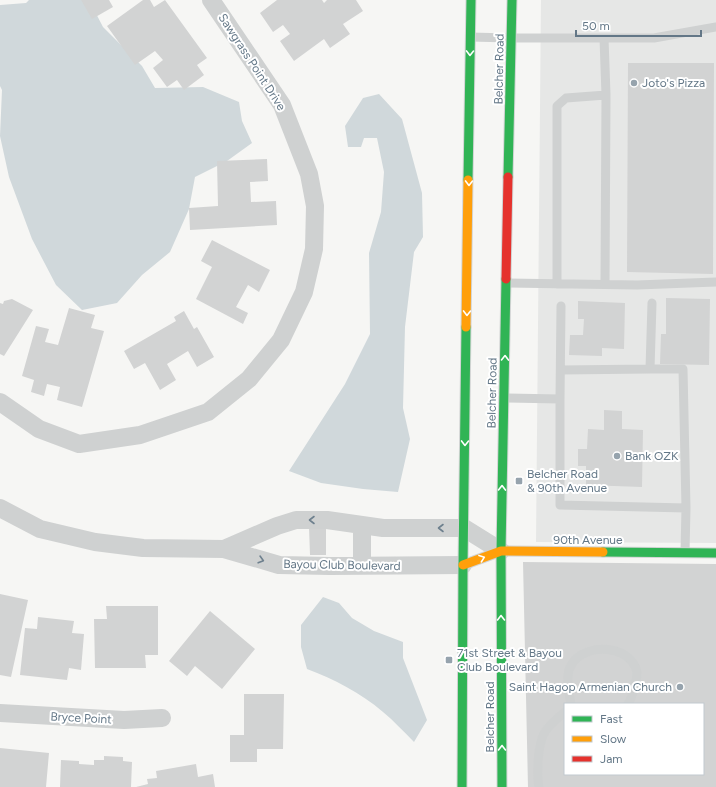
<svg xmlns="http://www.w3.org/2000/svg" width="716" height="787" viewBox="0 0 716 787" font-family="Figtree,sans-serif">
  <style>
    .built { fill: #e6e7e6 }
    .water { fill: #d0d8db }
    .building { fill: #d2d3d3; fill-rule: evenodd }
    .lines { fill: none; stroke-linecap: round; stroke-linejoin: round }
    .fast-casing { stroke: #d2d4d4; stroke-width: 11 }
    .slow-casing { stroke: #d2d4d4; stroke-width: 11 }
    .jam-casing { stroke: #d2d4d4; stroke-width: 11 }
    .lane { stroke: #cfd1d1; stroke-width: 9 }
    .street { stroke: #cfd1d1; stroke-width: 18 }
    .fast { stroke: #30b455; stroke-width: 9 }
    .slow { stroke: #ff9f0a; stroke-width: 9 }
    .jam { stroke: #e5322d; stroke-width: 9 }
    .oneway { stroke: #fff }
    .oneway2 { stroke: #6e808e }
    .poi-dot { fill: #96a3ad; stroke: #fff; stroke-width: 1.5 }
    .labels { text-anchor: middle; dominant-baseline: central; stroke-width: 4; stroke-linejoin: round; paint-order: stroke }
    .street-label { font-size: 12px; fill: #637787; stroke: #fff }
    .poi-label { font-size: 12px; fill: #637787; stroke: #fff; text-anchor: start }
  </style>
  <rect width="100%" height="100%" fill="#f6f6f4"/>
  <!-- built -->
  <path class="built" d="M541 0H716V543L536 542Z"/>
  <!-- water -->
  <path class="water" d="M29 0H86L90 2 103 27 142 66 155 88 203 87 239 102 242 121 252 143 227 161 195 177 189 209 170 252 142 275 117 303 82 310 56 285 32 239 9 177 0 136 2 90 0 86V5L26 3Z
    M379 94 402 119 422 193 423 237 414 252 405 327 403 408 410 439 398 492 363 489 321 483 289 471 345 384 370 334 369 253 381 212 384 172 377 138H364L361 147H348L345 126 363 98Z
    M323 597 339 603 352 618 374 631 403 642V658L427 720 414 742C404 732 394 721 383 712 361 693 334 679 307 669L301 647V625Z"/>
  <!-- building -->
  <path class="building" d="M81 0H109L113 7 92 19Z
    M143 0H150L154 7 165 0 207 58 197 65 204 75 184 90 177 80 167 87 153 68 163 60 155 51 135 65 107 26Z
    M277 0H322L324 3 327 0H356L363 11 343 24 350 34 330 48 324 39 294 61 280 41 290 34 283 25 273 32 260 13Z
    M628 63H714L713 274 627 272Z
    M267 159 268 181 250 182 251 202 276 201 277 225 190 230 189 208 218 206 217 161Z
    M212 240 270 270 259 292 248 285 236 307 248 313 243 324 196 299 212 267 201 261Z
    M666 298 710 299 709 365 660 364 661 334H666Z
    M12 299 33 310 4 356 0 354V303L3 304 4 301Z
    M578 301 625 303 624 349 602 348V356L569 355 570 335H583L584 319H578Z
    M69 308 95 315 91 328 104 331 82 407 57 400 60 387 47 384 44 396 31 392 34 380 22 376 36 326 49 329 45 342 58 345Z
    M184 311 194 329 197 327 214 357 197 367 188 351 167 364 176 380 160 390 145 363 134 369 124 351 176 321 174 317Z
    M604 410 622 411V429L643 430 642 487 586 485V466H578V449H587L588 429 604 430Z
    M309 527H326V555H310Z
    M523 562 716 564V787H528ZM565 704H703V774H565Z
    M0 594 28 600 11 677 0 675Z
    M106 606H158V655H145L146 668H95L94 619H107Z
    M210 611 255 649 222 689 195 666 187 676 169 661Z
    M38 617 74 621 72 633 84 634 81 670 69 668 67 680 20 675 25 628 37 629Z
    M244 694H284L283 749H257V762H230V735H244Z
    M0 748 49 753 46 787H0Z
    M104 756 123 757V761L132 762 131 787H60L61 760 79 761V764L94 765V760H104Z
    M196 764 198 777 213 774 215 787H136L148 784 147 779 157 778 156 771Z"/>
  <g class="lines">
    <!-- fast casing -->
    <g class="fast-casing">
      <path id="fast" d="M508 177 512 0
        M468 180 471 0
        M603 552 716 553
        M462 787 463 565 466 327
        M502 787 501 551 506 279"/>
    </g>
    <!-- slow casing -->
    <g class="slow-casing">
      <path id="slow" d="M466 327 468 180
        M463 565 501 551 603 552"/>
    </g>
    <!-- jam casing -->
    <g class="jam-casing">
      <path id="jam" d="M506 279 508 177"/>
    </g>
    <!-- lane -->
    <path class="lane" d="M470 37 512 38H654L716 27
      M507 283 637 285 716 282
      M557 284V106L566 98 606 95 604 38
      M605 284 606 95
      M561 370 650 369
      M504 398 560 399 561 306
      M560 399V505L686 508 683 369H650L652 303
      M685 552 686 508
      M571 704C569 693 566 681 569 670 578 642 630 642 637 672 637 676 636 681 635 684 634 692 632 697 628 704
      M539 787C537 778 538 771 538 762 540 734 544 729 565 712"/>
    <!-- street -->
    <path class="street" d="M0 402 39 429 79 444 140 435 208 412 249 379 281 340 304 292 314 249 315 206 309 174 282 105 211 0
      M0 508 40 529 95 542 143 548 224 549 279 565 330 566 463 565
      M362 526V566
      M224 549 277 526 296 520H327L383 528H464L501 551
      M0 713 124 720 162 718"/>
    <!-- fast -->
    <use href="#fast" class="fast"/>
    <!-- slow -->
    <use href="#slow" class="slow"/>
    <!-- jam -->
    <use href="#jam" class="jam"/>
  </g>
  <!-- one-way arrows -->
  <defs><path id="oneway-chevron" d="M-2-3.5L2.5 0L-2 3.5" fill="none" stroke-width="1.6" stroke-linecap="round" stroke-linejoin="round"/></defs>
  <g class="oneway">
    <use href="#oneway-chevron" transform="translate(470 53) rotate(91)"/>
    <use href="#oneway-chevron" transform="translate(469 183) rotate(91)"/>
    <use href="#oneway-chevron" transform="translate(467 313) rotate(91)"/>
    <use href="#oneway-chevron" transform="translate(505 358) rotate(-89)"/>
    <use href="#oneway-chevron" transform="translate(465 443) rotate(91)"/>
    <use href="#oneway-chevron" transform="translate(502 488) rotate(-89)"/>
    <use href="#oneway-chevron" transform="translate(482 558) rotate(-20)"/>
    <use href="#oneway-chevron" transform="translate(501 618) rotate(-90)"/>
    <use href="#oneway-chevron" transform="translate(502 748) rotate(-90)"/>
  </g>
  <g class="oneway2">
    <use href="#oneway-chevron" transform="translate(312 520) rotate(180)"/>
    <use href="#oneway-chevron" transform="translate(441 528) rotate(180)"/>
    <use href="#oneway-chevron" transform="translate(261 560) rotate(16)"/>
  </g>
  <!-- markers -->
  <g class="poi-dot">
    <circle cx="634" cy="83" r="4"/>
    <circle cx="617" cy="456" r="4"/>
    <rect x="515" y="477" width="8" height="8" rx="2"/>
    <rect x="445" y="656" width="8" height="8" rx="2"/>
    <circle cx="680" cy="687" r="4"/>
  </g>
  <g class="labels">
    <!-- street labels -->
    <g class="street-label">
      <text transform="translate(252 62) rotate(57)">Sawgrass Point Drive</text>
      <text transform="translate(499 69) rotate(-89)">Belcher Road</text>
      <text transform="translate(492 393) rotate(-89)">Belcher Road</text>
      <text x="588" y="540">90th Avenue</text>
      <text transform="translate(342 565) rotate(1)">Bayou Club Boulevard</text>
      <text transform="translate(490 717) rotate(-90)">Belcher Road</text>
      <text transform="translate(81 718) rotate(3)">Bryce Point</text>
    </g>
    <!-- poi labels -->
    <g class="poi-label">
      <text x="642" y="83">Joto's Pizza</text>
      <text x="625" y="456">Bank OZK</text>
      <text x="527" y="474">Belcher Road<tspan x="527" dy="14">&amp; 90th Avenue</tspan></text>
      <text x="457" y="653">71st Street &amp; Bayou<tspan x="457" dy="14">Club Boulevard</tspan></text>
      <text x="672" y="687" text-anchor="end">Saint Hagop Armenian Church</text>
    </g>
  </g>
  <!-- legend -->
  <rect x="564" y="703" width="140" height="72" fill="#ffffff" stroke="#c1c9cf"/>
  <rect x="572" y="716" width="20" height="6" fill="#30b455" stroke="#c1c9cf"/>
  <text x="600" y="723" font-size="12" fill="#637787">Fast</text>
  <rect x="572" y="736" width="20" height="6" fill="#ff9f0a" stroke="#c1c9cf"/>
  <text x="600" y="743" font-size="12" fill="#637787">Slow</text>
  <rect x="572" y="756" width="20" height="6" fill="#e5322d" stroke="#c1c9cf"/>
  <text x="600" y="763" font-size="12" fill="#637787">Jam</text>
  <!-- scale -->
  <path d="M576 30v6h125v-6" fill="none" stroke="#637787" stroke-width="2"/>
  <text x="582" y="30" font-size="12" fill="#637787" stroke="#ffffff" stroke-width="3" paint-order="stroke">50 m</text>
</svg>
